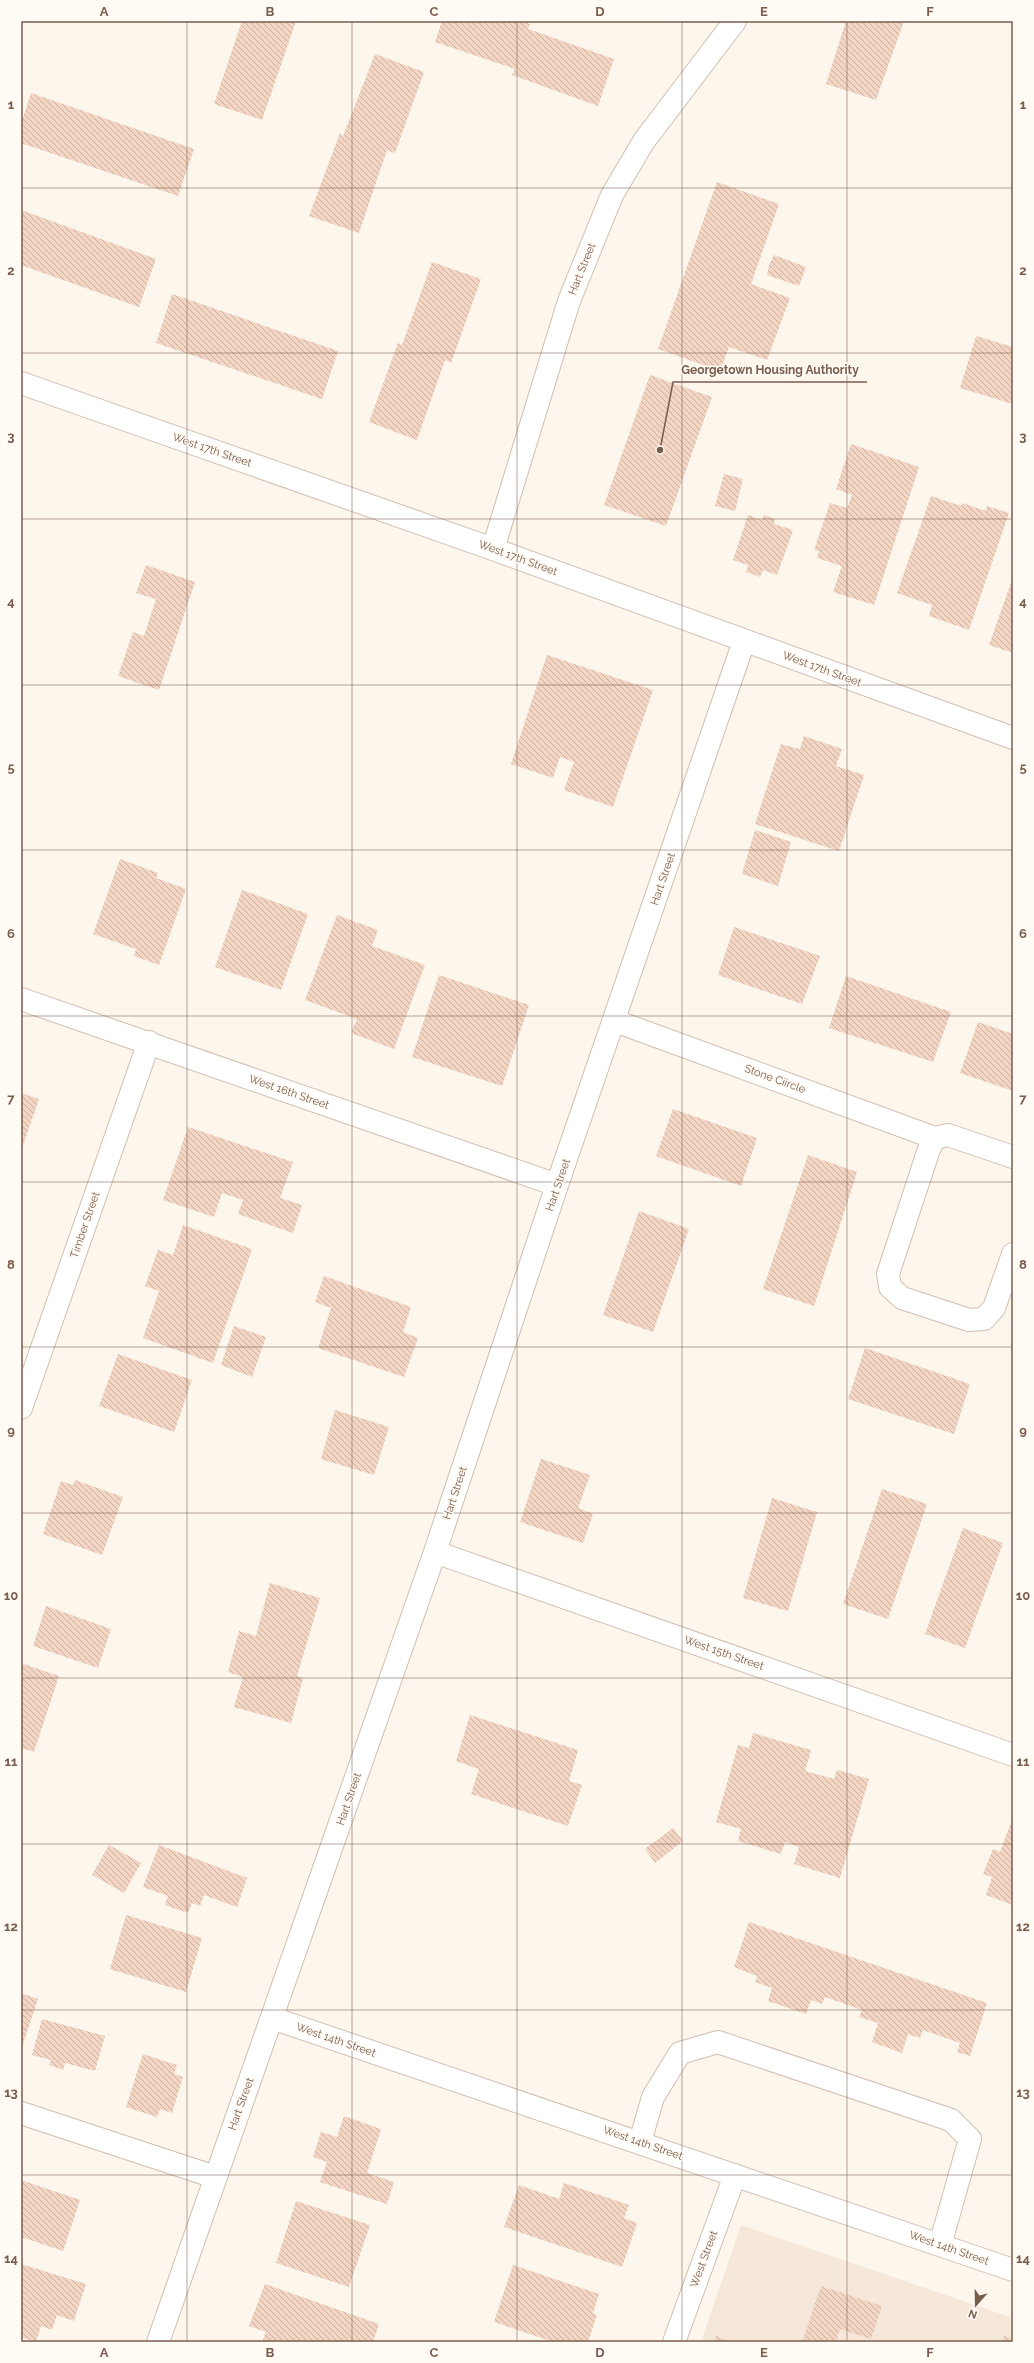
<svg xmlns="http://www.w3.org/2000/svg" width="1034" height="2363" viewBox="0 0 1034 2363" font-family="Raleway,sans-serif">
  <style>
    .residential { fill: #f5e8da }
    .building { fill: url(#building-back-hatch) }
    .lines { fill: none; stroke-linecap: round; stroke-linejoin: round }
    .minor-casing { stroke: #d1beb0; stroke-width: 24 }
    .minor { stroke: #fff; stroke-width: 22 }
    .grid { fill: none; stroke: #7a5c4d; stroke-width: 1; stroke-opacity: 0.55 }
    .labels { text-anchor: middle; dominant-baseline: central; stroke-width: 3; stroke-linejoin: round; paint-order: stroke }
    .street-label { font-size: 11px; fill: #7a5c4d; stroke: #fffaf3 }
    .leader { fill: none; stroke: #7a5c4d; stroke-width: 1.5 }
    .callout-dot { fill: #7a5c4d; stroke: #fffaf3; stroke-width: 1.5 }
    .callout-label { font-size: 12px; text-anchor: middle; font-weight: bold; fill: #7a5c4d; stroke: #fffaf3; stroke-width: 3; stroke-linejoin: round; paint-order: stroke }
    .neatline { fill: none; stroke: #7a5c4d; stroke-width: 1.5 }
    .grid-label { font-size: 13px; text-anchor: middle; font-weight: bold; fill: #7a5c4d }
  </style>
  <defs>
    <pattern id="building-back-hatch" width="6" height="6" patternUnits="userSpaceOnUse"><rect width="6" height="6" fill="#f3d5c3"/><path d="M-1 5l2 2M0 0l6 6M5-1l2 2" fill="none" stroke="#cab0a1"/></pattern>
  </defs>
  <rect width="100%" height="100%" fill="#fdf6ec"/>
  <!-- residential -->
  <path class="residential" d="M741 2225 1013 2318V2342H701Z"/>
  <!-- building -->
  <path class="building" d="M242 21H296L262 120 214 104Z
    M442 21H523L530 24 528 29 614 59 598 106 512 75 515 69 435 42Z
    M846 21H904L876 100 826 84Z
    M375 54 424 72 395 153 387 150 359 233 309 216 340 133 343 136Z
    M31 93 194 149 178 196 21 143V124Z
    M717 182 779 204 751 284 790 298 767 360 729 347 720 371 658 349Z
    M21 210 156 259 139 307 21 265Z
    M774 255 806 267 799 286 767 275 769 265Z
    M432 262 481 279 451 363 445 360 417 440 369 422 398 343 402 345Z
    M172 294 338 351 322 399 156 343Z
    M976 336 1013 347V404L960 388Z
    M650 375 712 397 666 526 604 505Z
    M851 444 919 467 874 605 833 592 842 566 817 558 819 551 814 550 830 503 847 508 852 495 836 489Z
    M724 474 743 479 735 511 715 506Z
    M931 496 961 506 962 503 986 511 987 506 1009 513 969 630 929 616 932 605 897 593Z
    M748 515 762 520 764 515 775 519 774 524 793 530 777 575 763 570 760 577 746 572 748 565 733 560Z
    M146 565 195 582 159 690 118 676 133 632 144 636 156 599 136 593Z
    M1013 577V653L989 645Z
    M547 655 653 690 613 807 564 790 574 762 560 757 553 778 511 764Z
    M804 736 842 749 836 766 864 775 839 851 755 824 781 744 800 749Z
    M755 830 791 842 778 886 742 874Z
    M120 859 158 873 156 878 186 889 159 965 134 956 136 949 93 934Z
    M242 890 308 914 281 990 215 967Z
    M337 915 378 930 372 946 425 965 394 1049 351 1033 357 1019 305 1000Z
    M734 927 820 956 802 1004 718 975Z
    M439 975 529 1005 502 1086 412 1057Z
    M846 976 951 1012 933 1062 829 1028Z
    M978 1022 1013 1034V1091L960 1073Z
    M21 1093 39 1099 21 1151Z
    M673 1109 757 1138 741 1186 656 1156Z
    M188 1127 293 1162 280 1198 302 1205 293 1233 238 1214 243 1200 222 1193 214 1217 163 1200Z
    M808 1155 857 1172 814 1306 763 1289Z
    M639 1211 689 1229 653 1332 603 1315Z
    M183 1225 252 1249 213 1363 143 1338 159 1291 145 1286 158 1250 173 1255Z
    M324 1276 411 1307 403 1332 418 1338 404 1377 318 1348 331 1308 315 1302Z
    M234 1326 266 1337 252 1377 221 1365Z
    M865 1348 970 1384 954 1434 848 1399Z
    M118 1354 192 1380 174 1432 99 1406Z
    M335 1410 389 1427 374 1475 321 1459Z
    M541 1459 590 1475 578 1508 593 1514 583 1543 520 1522Z
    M75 1480 123 1497 102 1555 43 1534 61 1481 73 1485Z
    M882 1489 927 1504 888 1619 843 1604Z
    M772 1498 817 1512 788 1611 743 1598Z
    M963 1528 1003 1543 965 1648 925 1634Z
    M270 1583 320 1598 297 1676 303 1678 291 1723 234 1707 243 1677 228 1672 239 1631 256 1636Z
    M46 1606 111 1629 98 1668 33 1646Z
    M21 1663 59 1676 34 1752 21 1748Z
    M470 1715 578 1750 569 1781 582 1785 568 1826 471 1794 479 1769 456 1761Z
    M753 1733 811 1750 805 1771 834 1779 837 1770 869 1779 840 1878 794 1864 799 1847 785 1842 781 1854 738 1841 741 1829 716 1822 738 1745 749 1748Z
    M1013 1817V1905L986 1895 992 1877 983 1874 993 1849 1000 1852Z
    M673 1828 683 1841 655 1863 645 1849Z
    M109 1845 141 1863 124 1893 92 1875Z
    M159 1845 247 1878 237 1907 204 1895 200 1906 192 1903 188 1913 165 1905 168 1896 143 1887Z
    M126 1915 202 1938 186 1992 110 1969Z
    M749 1922 987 2003 970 2056 957 2052 960 2043 923 2030 920 2038 908 2034 902 2053 872 2042 878 2023 859 2017 862 2010 825 1997 822 2004 811 2000 806 2014 768 2001 772 1988 755 1982 757 1976 734 1967Z
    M21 1993 38 1999 21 2050Z
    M42 2019 105 2036 95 2071 65 2063 63 2070 49 2065 51 2060 32 2055Z
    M143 2054 177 2065 174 2074 183 2077 172 2113 160 2109 157 2117 126 2107Z
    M344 2116 381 2129 367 2173 394 2182 387 2204 320 2182 327 2162 313 2157 321 2132 337 2137Z
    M21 2180 80 2200 63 2251 21 2237Z
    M564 2183 629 2205 624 2218 637 2223 622 2267 504 2227 519 2185 559 2199Z
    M296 2201 370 2225 349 2287 276 2263Z
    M21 2264 86 2284 74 2321 57 2315 52 2330 41 2326 36 2342 21 2337Z
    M513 2265 599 2294 593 2313 597 2315 588 2342H554L494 2322Z
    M265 2284 379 2324 373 2342H262L266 2332 249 2326Z
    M821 2286 882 2306 871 2339 840 2329 836 2342H802Z
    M716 2336 732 2342H714Z
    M1004 2336 1013 2339V2342H1003Z"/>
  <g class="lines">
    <!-- minor casing -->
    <g class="minor-casing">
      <path id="minor" d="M21 383 493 549 1013 738
        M493 549 569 301 612 195 644 141 735 21
        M21 999 557 1185
        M615 1021 935 1138 948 1135 1013 1157
        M935 1138 929 1149 888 1274 890 1287 902 1298 969 1320 984 1319 994 1308 1013 1254
        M21 1408 149 1042
        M435 1552 1013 1755
        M272 2018 1013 2270
        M21 2113 215 2177
        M640 2142 653 2097 680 2053 718 2042 951 2120 970 2139 940 2245
        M158 2342 435 1552 557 1185 744 641
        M674 2342 735 2175"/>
    </g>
    <!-- minor -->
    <use href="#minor" class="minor"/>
  </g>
  <!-- grid -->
  <path class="grid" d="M187 21V2342M352 21V2342M517 21V2342M682 21V2342M847 21V2342M21 188H1013M21 353H1013M21 519H1013M21 685H1013M21 850H1013M21 1016H1013M21 1182H1013M21 1347H1013M21 1513H1013M21 1678H1013M21 1844H1013M21 2010H1013M21 2175H1013"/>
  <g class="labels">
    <!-- street labels -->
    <g class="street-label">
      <text transform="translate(582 269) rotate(-68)">Hart Street</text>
      <text transform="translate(212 450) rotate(19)">West 17th Street</text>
      <text transform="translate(518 558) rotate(20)">West 17th Street</text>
      <text transform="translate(822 669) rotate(20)">West 17th Street</text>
      <text transform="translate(663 879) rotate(-71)">Hart Street</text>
      <text transform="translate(775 1079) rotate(20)">Stone Ciircle</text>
      <text transform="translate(289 1092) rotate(19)">West 16th Street</text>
      <text transform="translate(558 1185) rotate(-71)">Hart Street</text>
      <text transform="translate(85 1225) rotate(-71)">Timber Street</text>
      <text transform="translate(455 1493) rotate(-72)">Hart Street</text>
      <text transform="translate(724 1653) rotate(19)">West 15th Street</text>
      <text transform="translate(349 1799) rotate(-71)">Hart Street</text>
      <text transform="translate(336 2040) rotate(19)">West 14th Street</text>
      <text transform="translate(241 2104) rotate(-70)">Hart Street</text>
      <text transform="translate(643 2143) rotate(19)">West 14th Street</text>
      <text transform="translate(949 2248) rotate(19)">West 14th Street</text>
      <text transform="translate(704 2259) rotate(-70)">West Street</text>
    </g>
  </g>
  <!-- callouts -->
  <path class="leader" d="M660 450L673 382H867"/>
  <circle class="callout-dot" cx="660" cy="450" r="4"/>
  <g class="callout-label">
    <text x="770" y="374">Georgetown Housing Authority</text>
  </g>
  <!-- border -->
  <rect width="1034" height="2363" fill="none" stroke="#fffaf3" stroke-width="44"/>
  <!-- north arrow -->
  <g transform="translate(976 2305) rotate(200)" stroke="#fffaf3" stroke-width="3" paint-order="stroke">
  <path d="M0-3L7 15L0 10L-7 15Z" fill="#7a5c4d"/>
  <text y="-6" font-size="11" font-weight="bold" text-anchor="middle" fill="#7a5c4d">N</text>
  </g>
  <rect x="22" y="22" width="990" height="2319" class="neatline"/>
  <g class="grid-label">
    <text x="104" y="16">A</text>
    <text x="270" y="16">B</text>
    <text x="434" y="16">C</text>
    <text x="600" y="16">D</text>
    <text x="764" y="16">E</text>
    <text x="930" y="16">F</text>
    <text x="11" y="109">1</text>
    <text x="1023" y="109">1</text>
    <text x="11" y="275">2</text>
    <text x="1023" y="275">2</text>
    <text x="11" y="441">3</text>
    <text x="1023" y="441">3</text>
    <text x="11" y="606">4</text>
    <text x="1023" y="606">4</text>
    <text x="11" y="772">5</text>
    <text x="1023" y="772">5</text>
    <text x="11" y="938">6</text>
    <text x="1023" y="938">6</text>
    <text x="11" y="1103">7</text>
    <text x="1023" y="1103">7</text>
    <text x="11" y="1269">8</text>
    <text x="1023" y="1269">8</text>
    <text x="11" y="1435">9</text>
    <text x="1023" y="1435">9</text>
    <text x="11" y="1600">10</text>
    <text x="1023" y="1600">10</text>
    <text x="11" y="1766">11</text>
    <text x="1023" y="1766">11</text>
    <text x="11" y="1931">12</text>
    <text x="1023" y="1931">12</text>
    <text x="11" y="2097">13</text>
    <text x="1023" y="2097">13</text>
    <text x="11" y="2263">14</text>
    <text x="1023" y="2263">14</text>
    <text x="104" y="2357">A</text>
    <text x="270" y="2357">B</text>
    <text x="434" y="2357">C</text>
    <text x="600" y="2357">D</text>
    <text x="764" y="2357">E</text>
    <text x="930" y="2357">F</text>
  </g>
</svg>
